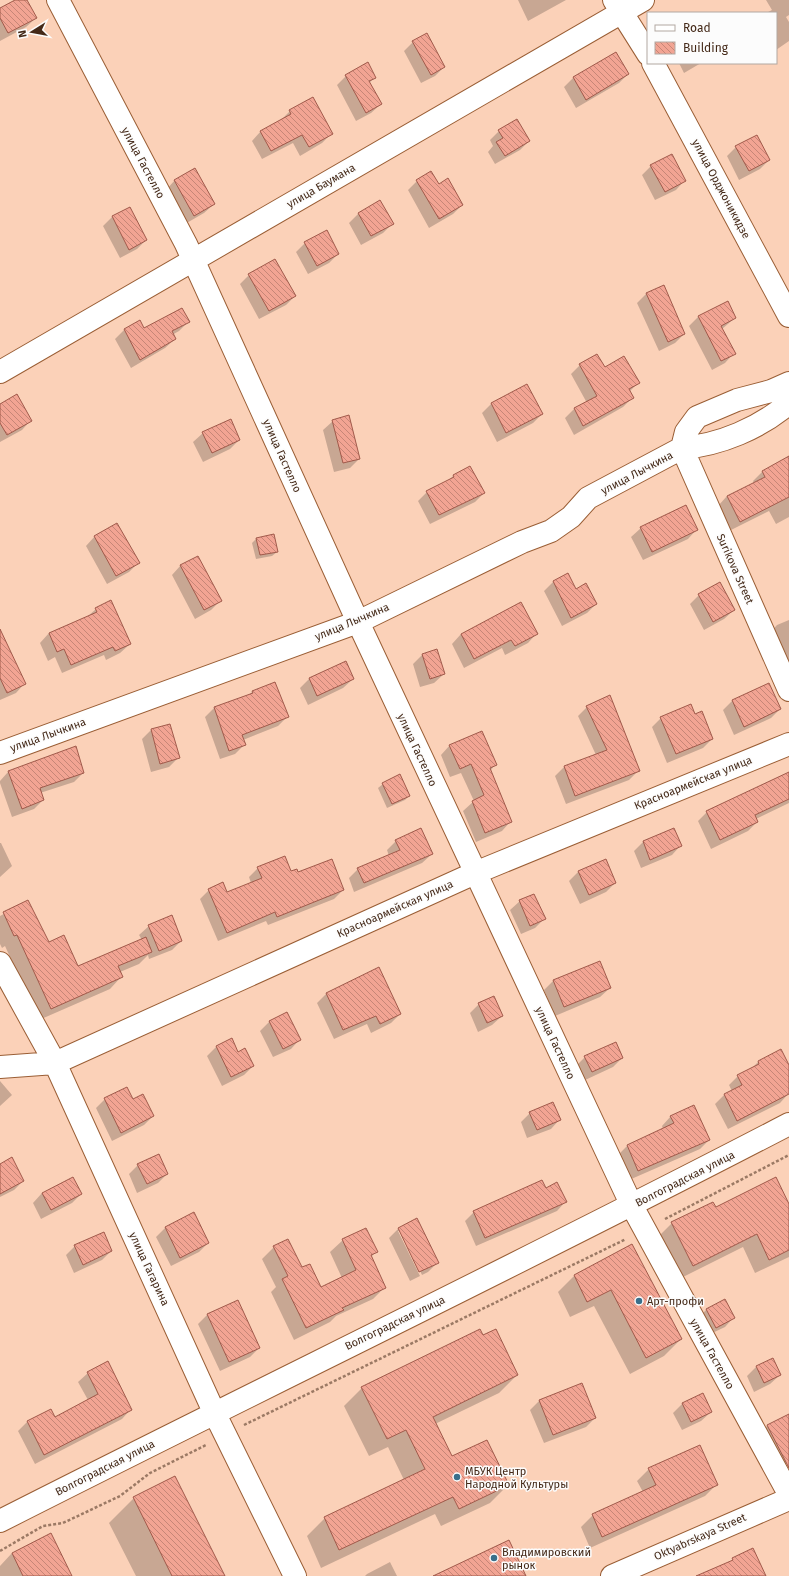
<svg xmlns="http://www.w3.org/2000/svg" width="789" height="1576" viewBox="0 0 789 1576" font-family="'Fira Sans',sans-serif">
  <style>
    .shadow { fill: #0003 }
    .building { fill: url(#building-back-hatch); stroke: #a15a4b }
    .lines { fill: none; stroke-linecap: round; stroke-linejoin: round }
    .minor-casing { stroke: #9a5e35; stroke-width: 24 }
    .path { stroke: #9b7964; stroke-width: 2.5; stroke-dasharray: 3 2; stroke-linecap: butt }
    .minor { stroke: #fff; stroke-width: 22 }
    .poi-dot { fill: #396f8b; stroke: #fcfcfc; stroke-width: 1.5 }
    .labels { text-anchor: middle; dominant-baseline: central; stroke-width: 3; stroke-linejoin: round; paint-order: stroke }
    .street-label { font-size: 11px; fill: #442918; stroke: #fcfcfc }
    .poi-label { font-size: 11px; fill: #442918; stroke: #fcfcfc; text-anchor: start }
  </style>
  <defs>
    <pattern id="building-back-hatch" width="6" height="6" patternUnits="userSpaceOnUse"><rect width="6" height="6" fill="#f2a493"/><path d="M-1 5l2 2M0 0l6 6M5-1l2 2" fill="none" stroke="#c68677"/></pattern>
  </defs>
  <rect width="100%" height="100%" fill="#fbd1b8"/>
  <!-- shadow -->
  <path class="shadow" d="M17 0H26L36 18 26 27 0 41V9Z
    M518 0H566L528 21Z
    M766 0H789V15L786 17 789 22V41L776 50V13H766L772 10Z
    M413 42 444 67 435 76 421 83 404 51Z
    M616 53 628 74 619 83 576 108 564 87 573 78Z
    M679 63H701L684 73Z
    M346 76 375 78 369 83 381 104 371 113 356 121 337 85Z
    M290 111 331 134 322 143 300 156 293 143 262 159 252 141 261 131 281 120Z
    M499 131 529 141 520 150 495 164 488 152 493 146 490 140Z
    M736 147 769 160 760 169 739 180 727 156Z
    M651 166 685 180 676 190 655 200 642 175Z
    M175 180 214 204 204 213 185 224 166 190Z
    M417 181 438 185 462 205 453 214 429 228 408 190Z
    M380 201 393 223 383 233 361 245 349 223 358 214Z
    M129 208 146 240 137 249 120 258 103 226 112 217Z
    M305 243 338 254 329 263 308 274 296 252Z
    M249 275 295 296 286 305 259 319 240 284Z
    M663 287 684 334 675 343 659 351 637 303 646 294Z
    M727 302 735 318 722 329 734 353 725 363 712 370 689 326 698 317Z
    M188 322 179 331 172 335 175 339 165 348 131 368 115 339 124 330H143Z
    M580 365 604 369 638 383 629 392 633 397 623 407 574 435 565 418 575 408 587 403 571 374Z
    M527 386 542 414 533 423 497 442 482 413 491 404Z
    M0 405 31 420 22 430 0 442Z
    M333 421 359 459 350 468 334 472 323 430Z
    M203 433 239 440 230 449 203 462 193 442Z
    M789 457V517L776 524 769 511 731 530 718 506 727 496 754 483 753 481 762 472Z
    M453 476 484 493 475 502 430 524 418 501 427 492 449 480Z
    M641 528 697 529 688 539 643 560 631 537Z
    M95 536 138 563 129 572 107 584 86 546Z
    M256 539 277 552 272 556 256 559 252 543Z
    M181 565 220 601 211 610 195 619 172 575Z
    M568 575 575 590 596 604 587 613 562 626 544 591 553 582Z
    M699 595 734 610 724 619 704 630 690 604Z
    M96 609 130 644 120 653 106 660 104 655 62 673 55 657 48 661 40 643 49 633 87 617Z
    M789 620V677L768 635 777 625Z
    M537 633 528 643 505 655 502 648 464 668 452 644 461 634Z
    M436 651 444 674 434 683 420 687 413 664 422 655Z
    M0 655 24 684 16 693 0 700Z
    M345 662 353 679 343 688 308 705 300 688 309 679Z
    M275 683 287 717 278 726 243 740 244 745 235 754 220 759 205 717 214 708 248 696 252 692Z
    M769 684 780 709 771 718 734 735 723 710 732 701Z
    M609 696 638 771 629 780 566 804 555 776 564 767 596 755 578 716 587 707Z
    M694 715 712 739 703 748 667 763 652 727 661 718Z
    M169 725 178 758 169 767 151 772 142 739 151 730Z
    M450 745 495 765 490 771 511 821 502 831 476 842 463 811 474 801 461 773 450 777 441 755Z
    M8 772 83 773 74 782 40 793 43 800 34 809 12 817 0 783V781Z
    M789 772V803L756 819 757 822 748 831 711 849 698 821 707 812Z
    M383 784 409 796 405 800 387 808 378 788Z
    M673 829 681 845 672 855 641 868 634 851 643 842Z
    M396 841 432 854 422 863 354 892 349 878 358 869 389 856 387 850Z
    M1 843 12 866 0 877V843Z
    M258 868 298 874 343 890 334 899 268 925 266 921 218 941 200 899 209 890 227 893 251 883 249 877Z
    M578 872 615 883 606 892 580 904 569 881Z
    M28 901 48 943 78 967 142 940 139 935 149 926 181 941 172 950 149 959 148 955 139 964 120 972 122 976 110 989 39 1020 5 946 2 948 0 944V916Z
    M520 901 544 919 535 928 521 934 510 910Z
    M599 962 610 988 600 997 555 1016 544 990 553 981Z
    M327 993 400 1014 391 1023 371 1033 367 1024 334 1039 317 1003Z
    M479 1004 502 1016 492 1025 478 1032 470 1013Z
    M270 1021 300 1039 291 1049 273 1057 260 1031Z
    M217 1046 238 1053 253 1066 244 1075 222 1086 207 1056Z
    M585 1057 622 1058 613 1067 583 1081 576 1066Z
    M758 1062 789 1067V1093L780 1103 728 1129 715 1104 724 1095 732 1091 729 1085 738 1076 751 1069Z
    M0 1081 12 1095 0 1106Z
    M105 1099 133 1100 153 1116 144 1125 112 1141 96 1108Z
    M530 1113 560 1119 551 1129 527 1138 521 1122Z
    M671 1116 709 1140 700 1149 629 1180 618 1155 627 1146 663 1129 662 1126Z
    M0 1165 23 1181 14 1190 0 1197Z
    M138 1165 167 1174 158 1183 137 1193 129 1174Z
    M545 1189 566 1201 557 1211 476 1246 465 1221 474 1212Z
    M42 1193 81 1194 72 1203 41 1219 33 1203Z
    M713 1203 715 1208 789 1206V1257L755 1273 743 1247 679 1279 658 1237 672 1223Z
    M166 1227 208 1243 199 1252 171 1266 156 1237Z
    M399 1228 437 1263 428 1272 422 1275 401 1231H398L420 1276 410 1281 389 1238Z
    M343 1240 376 1252 371 1257 385 1287 373 1299 336 1316 330 1322 294 1340 271 1292 276 1287 262 1259 274 1247 302 1269 321 1289 342 1278 330 1252Z
    M75 1246 111 1251 102 1260 74 1273 66 1255Z
    M593 1267 681 1339 664 1356 630 1374 594 1306 570 1317 558 1292 574 1276Z
    M725 1300 734 1317 725 1327 706 1336 697 1319 706 1310Z
    M237 1301 259 1348 250 1357 220 1371 198 1324 207 1315Z
    M482 1337 517 1375 499 1393 435 1424 451 1458 508 1485 490 1503 441 1526 435 1514 321 1568 307 1536 325 1518 404 1480 388 1447 369 1456 344 1406 362 1388Z
    M756 1367 780 1375 770 1384 754 1392 747 1376Z
    M88 1373 131 1409 122 1419 35 1464 18 1431 27 1422 50 1410 55 1418 88 1400 78 1382Z
    M539 1401 595 1418 586 1427 544 1443 530 1410Z
    M683 1403 711 1412 701 1421 682 1430 673 1413Z
    M789 1415V1462L775 1468 758 1435 767 1426Z
    M649 1469 716 1485 705 1496 590 1548 581 1527 593 1515 643 1492 637 1481Z
    M134 1498 224 1576H136L109 1523Z
    M12 1553 71 1576H0V1566Z
    M390 1562 397 1576H365L367 1574Z"/>
  <!-- building -->
  <path class="building" d="M15 0H27L37 18 8 33 0 18V8Z
    M427 33 445 67 431 75 412 41Z
    M616 52 629 74 586 100 573 77Z
    M368 62 376 78 369 81 382 104 366 113 345 75Z
    M313 97 333 134 309 147 302 135 271 151 260 131 291 114 289 110Z
    M517 119 530 141 505 156 496 142 503 138 498 130Z
    M757 135 770 160 749 171 735 146Z
    M672 154 686 181 665 192 650 165Z
    M195 168 215 204 194 216 174 180Z
    M431 171 439 184 448 178 463 205 439 219 416 180Z
    M380 200 394 224 371 236 358 213Z
    M130 207 147 240 129 250 112 216Z
    M327 230 339 254 317 266 304 242Z
    M275 259 296 296 269 311 248 274Z
    M664 285 685 334 668 342 646 293Z
    M728 301 736 318 721 326 736 354 721 361 698 316Z
    M182 308 190 322 172 331 176 339 140 360 124 329 140 320 144 328Z
    M597 354 605 367 624 356 640 383 629 389 634 398 583 426 574 408 597 396 579 364Z
    M527 384 543 414 506 433 491 403Z
    M17 394 32 421 7 435 0 423V404Z
    M349 415 360 459 343 463 332 420Z
    M231 419 240 440 212 453 202 432Z
    M789 456V497L740 522 727 496 765 477 762 471Z
    M470 466 485 493 439 515 426 491 454 477 453 475Z
    M686 505 698 530 652 552 640 527Z
    M117 523 140 563 116 576 94 536Z
    M274 534 278 552 260 555 256 538Z
    M198 556 222 601 204 610 180 565Z
    M568 573 576 589 586 583 597 604 571 618 553 581Z
    M720 582 735 610 713 622 698 594Z
    M111 600 131 644 115 651 113 647 71 665 64 649 57 652 49 633 97 612 95 608Z
    M521 602 538 634 515 646 511 640 474 659 461 634Z
    M0 629 26 684 7 693 0 678Z
    M437 649 445 674 430 679 422 654Z
    M346 661 354 679 317 696 309 678Z
    M275 682 289 717 242 735 246 745 229 751 214 707 253 693 252 691Z
    M769 683 781 709 744 727 732 700Z
    M610 695 640 771 575 796 564 766 607 750 586 706Z
    M691 704 695 714 702 711 713 739 676 754 660 717Z
    M170 724 180 758 160 764 151 729Z
    M482 731 497 765 490 768 512 822 485 833 472 801 484 795 471 764 460 769 449 745Z
    M76 746 84 773 40 788 44 800 22 809 8 771Z
    M789 772V799L755 815 758 822 720 840 706 811Z
    M400 774 410 796 392 804 382 783Z
    M421 828 433 854 364 883 357 868 400 850 395 840Z
    M674 828 682 846 650 860 643 841Z
    M285 856 291 871 297 869 298 872 332 859 344 890 277 917 275 912 227 933 208 889 223 882 227 892 262 878 257 867Z
    M606 859 616 883 589 895 578 871Z
    M534 894 546 919 530 926 519 900Z
    M28 900 49 942 64 935 78 966 146 937 152 952 118 966 123 977 51 1009 17 935 14 936 3 912Z
    M172 915 182 941 159 951 148 925Z
    M600 961 611 988 564 1007 553 980Z
    M379 967 401 1014 380 1024 376 1016 343 1030 326 993Z
    M494 996 503 1016 487 1023 478 1003Z
    M287 1012 301 1040 283 1049 269 1021Z
    M232 1038 238 1052 245 1048 254 1066 231 1077 216 1046Z
    M616 1042 623 1058 592 1072 584 1056Z
    M781 1049 789 1065V1094L737 1121 724 1094 742 1085 737 1075 759 1064 758 1061Z
    M127 1087 133 1099 143 1094 154 1116 121 1133 104 1098Z
    M553 1102 561 1120 537 1130 529 1112Z
    M694 1105 710 1140 638 1171 627 1145 674 1123 670 1116Z
    M159 1154 168 1174 147 1184 137 1164Z
    M12 1157 24 1181 0 1194V1164Z
    M73 1177 82 1194 51 1210 42 1193Z
    M776 1177 789 1204V1250L769 1260 757 1234 693 1266 671 1222 713 1202 716 1207Z
    M542 1180 546 1188 557 1182 567 1202 485 1238 473 1211Z
    M194 1212 209 1243 180 1258 165 1227Z
    M417 1218 439 1263 419 1272 398 1228Z
    M366 1228 378 1252 371 1255 386 1288 342 1308 344 1310 306 1328 282 1279 288 1276 273 1246 288 1239 302 1267 310 1264 321 1287 356 1270 342 1239Z
    M104 1232 112 1251 83 1265 74 1245Z
    M632 1244 682 1339 646 1358 611 1290 587 1302 574 1275Z
    M725 1299 735 1318 716 1328 706 1309Z
    M238 1300 260 1348 229 1362 207 1314Z
    M480 1329 483 1335 496 1329 518 1375 433 1417 452 1456 487 1440 509 1485 459 1509 453 1497 339 1550 324 1517 425 1469 406 1430 387 1439 361 1387Z
    M773 1358 781 1375 764 1383 756 1366Z
    M108 1361 132 1410 44 1455 27 1421 51 1409 55 1417 98 1394 87 1372Z
    M582 1383 596 1418 553 1435 539 1400Z
    M703 1393 712 1412 691 1422 682 1403Z
    M789 1414V1468L767 1425Z
    M700 1445 718 1485 602 1537 592 1514 656 1485 648 1468Z
    M175 1476 225 1576H172L133 1497Z
    M51 1533 72 1576H23L12 1553Z
    M509 1540 526 1576H433Z
    M753 1548 766 1576H696L733 1560 732 1558Z"/>
  <g class="lines">
    <!-- minor casing -->
    <g class="minor-casing">
      <path id="minor" d="M58 0 186 244 358 622 632 1206 789 1494
        M614 0 648 54
        M653 63 789 316
        M0 372 643 0
        M789 403C760 428 720 445 682 448L789 690
        M0 753 358 622 522 542 551 531 571 517 588 498 682 448 686 432 697 417 737 400 771 391 789 383
        M0 963 55 1063 214 1412 295 1576
        M0 1067 55 1063 475 873 789 744
        M0 1521C262 1388 528 1260 789 1124
        M612 1576 789 1499"/>
    </g>
    <!-- path -->
    <path class="path" d="M665 1219 789 1155
      M244 1425 626 1239
      M0 1551 43 1526 63 1523 120 1496 150 1473 206 1445"/>
    <!-- minor -->
    <use href="#minor" class="minor"/>
  </g>
  <!-- markers -->
  <g class="poi-dot">
    <circle cx="639" cy="1301" r="4"/>
    <circle cx="457" cy="1477" r="4"/>
    <circle cx="494" cy="1558" r="4"/>
  </g>
  <g class="labels">
    <!-- street labels -->
    <g class="street-label">
      <text transform="translate(143 163) rotate(62)">улица Гастелло</text>
      <text transform="translate(321 186) rotate(-30)">улица Баумана</text>
      <text transform="translate(721 189) rotate(62)">улица Орджоникидзе</text>
      <text transform="translate(282 456) rotate(66)">улица Гастелло</text>
      <text transform="translate(637 473) rotate(-28)">улица Лычкина</text>
      <text transform="translate(735 569) rotate(66)">Surikova Street</text>
      <text transform="translate(352 622) rotate(-23)">улица Лычкина</text>
      <text transform="translate(48 735) rotate(-20)">улица Лычкина</text>
      <text transform="translate(417 750) rotate(65)">улица Гастелло</text>
      <text transform="translate(693 783) rotate(-22)">Красноармейская улица</text>
      <text transform="translate(395 909) rotate(-24)">Красноармейская улица</text>
      <text transform="translate(555 1043) rotate(65)">улица Гастелло</text>
      <text transform="translate(685 1179) rotate(-27)">Волгоградская улица</text>
      <text transform="translate(149 1269) rotate(65)">улица Гагарина</text>
      <text transform="translate(395 1323) rotate(-26)">Волгоградская улица</text>
      <text transform="translate(712 1354) rotate(61)">улица Гастелло</text>
      <text transform="translate(105 1468) rotate(-27)">Волгоградская улица</text>
      <text transform="translate(700 1537) rotate(-24)">Oktyabrskaya Street</text>
    </g>
    <!-- poi labels -->
    <g class="poi-label">
      <text x="647" y="1301">Арт-профи</text>
      <text x="465" y="1471">МБУК Центр<tspan x="465" dy="13">Народной Культуры</tspan></text>
      <text x="502" y="1552">Владимировский<tspan x="502" dy="13">рынок</tspan></text>
    </g>
  </g>
  <!-- legend -->
  <rect x="647" y="12" width="130" height="52" fill="#fcfcfc" stroke="#b2a8a1"/>
  <rect x="655" y="25" width="20" height="6" fill="#ffffff" stroke="#b2a8a1"/>
  <text x="683" y="32" font-size="12" fill="#442918">Road</text>
  <rect x="655" y="42" width="20" height="12" fill="url(#building-back-hatch)" stroke="#b2a8a1"/>
  <text x="683" y="52" font-size="12" fill="#442918">Building</text>
  <!-- north arrow -->
  <g transform="translate(32 32) rotate(259)" stroke="#fcfcfc" stroke-width="3" paint-order="stroke">
  <path d="M0-3L7 15L0 10L-7 15Z" fill="#442918"/>
  <text y="-6" font-size="11" font-weight="bold" text-anchor="middle" fill="#442918">N</text>
  </g>
</svg>
